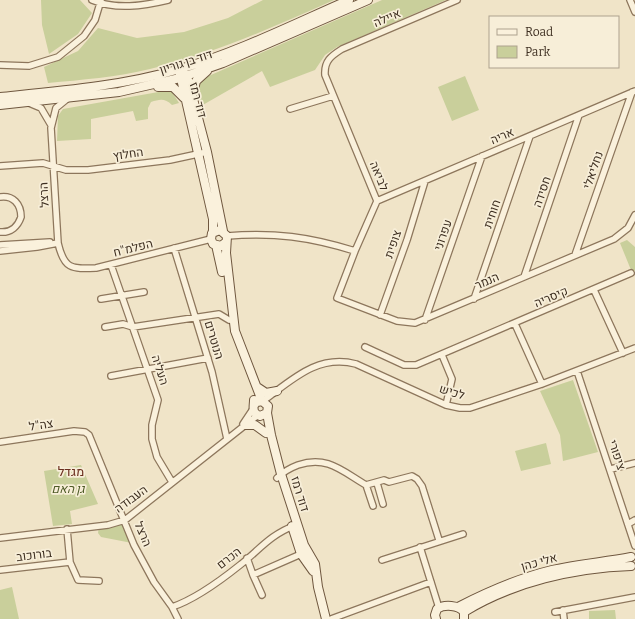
<svg xmlns="http://www.w3.org/2000/svg" width="635" height="619" viewBox="0 0 635 619" font-family="Bitter,Heebo,serif">
  <style>
    .green { fill: #c9cf9b }
    .lines { fill: none; stroke-linecap: round; stroke-linejoin: round }
    .street-casing { stroke: #8d765c; stroke-width: 8 }
    .secondary-casing { stroke: #6f573f; stroke-width: 10 }
    .street { stroke: #faf1dc; stroke-width: 5.5 }
    .secondary { stroke: #faf1dc; stroke-width: 8 }
    .labels { text-anchor: middle; dominant-baseline: central; stroke-width: 3.5; stroke-linejoin: round; paint-order: stroke }
    .street-label { font-size: 12px; fill: #3d2e20; stroke: #f7eed8 }
    .park-label { font-size: 12px; font-style: italic; fill: #4d5a26; stroke: #f7eed8 }
    .neighbourhood-label { font-size: 13px; fill: #6b2e1e; stroke: #f7eed8 }
  </style>
  <rect width="100%" height="100%" fill="#f0e4c8"/>
  <!-- green -->
  <path class="green" d="M41 0H80L92 13 78 34 49 54 42 25Z
    M263 0H334C273 27 214 54 150 69 117 77 81 80 48 83L44 67 78 51 98 28 137 38 184 32 228 18Z
    M382 0H446L337 47 325 55 315 70 270 87 262 71 201 106C199 95 196 87 204 78Z
    M465 76 479 110 452 121 438 87Z
    M164 91 172 92 179 103 172 105C165 98 160 99 151 102L148 108V119L136 121 133 111 91 119V139L57 141 58 116 63 109Z
    M627 240 635 247V271L631 270 620 243Z
    M573 380 598 452 563 461 560 435 540 391Z
    M546 443 551 464 521 471 515 451Z
    M81 465 98 504 70 511 72 524 53 526 44 471Z
    M124 523 132 543 101 537 98 533 99 527Z
    M12 587 19 619H0V590Z
    M615 610 616 619H589V611Z"/>
  <g class="lines">
    <!-- street casing -->
    <g class="street-casing">
      <path id="street" d="M92 0C116 10 143 6 168 0
        M457 0 342 49C331 56 324 61 325 75L377 201 355 251 337 298 397 321 415 323 614 239 628 228 635 215
        M630 0 635 12
        M0 65 29 66 58 57 84 36 95 20 101 0
        M67 99 56 108 51 128 58 243C64 269 71 269 96 268L211 239
        M29 103 41 108 51 125
        M290 109 333 96
        M0 166 43 163 66 170H88L170 160 207 152
        M0 197C13 195 21 204 21 217 18 226 11 233 0 232
        M377 201 635 91
        M227 236C274 232 310 237 355 251
        M0 245 50 242
        M174 248 212 372 227 439
        M0 251 37 247 58 243
        M575 255 632 92
        M111 265 158 400 152 425V439L157 457 172 482
        M524 277 579 115
        M594 290 623 353
        M101 299 144 292
        M474 299 530 136
        M380 315 407 240 425 181
        M425 320 482 156
        M515 324 542 384
        M105 327 123 324 133 327 219 314 229 320
        M365 347 404 365H416L631 273
        M442 355 452 379 446 405
        M577 371 635 546
        M111 376 208 358
        M263 401C292 380 317 354 356 364L446 405 460 408H470L542 384 635 348
        M243 424 253 409
        M0 442 74 431 85 432 89 435 134 545 154 582 172 607 178 619
        M611 469 635 463
        M277 478C284 471 290 468 298 465 327 455 342 471 366 485L384 480 389 482 412 476 417 479 422 486 439 540
        M377 483 383 504
        M366 485 373 506
        M628 524 635 520
        M67 529 70 562 78 580 99 581
        M0 538 108 525 125 520 258 415
        M420 547 439 608
        M247 558 253 575 301 554
        M382 560 463 534
        M0 570 70 562
        M253 575 262 595
        M172 607C196 599 220 581 240 565 258 551 271 534 294 526
        M563 610 564 619
        M555 612 635 597
        M331 619 431 582"/>
    </g>
    <!-- secondary casing -->
    <g class="secondary-casing">
      <path id="secondary" d="M184 73 187 76 207 152 223 231
        M180 74 213 219V232
        M158 87H173L184 98
        M193 94 196 81 207 71
        M0 97C60 91 122 86 180 69 238 52 294 24 349 0
        M0 105 119 92 180 78 223 63 368 0
        M225 243 221 246 213 244 211 239 212 233 220 230 227 236 226 253 235 331 262 401
        M216 245 222 272
        M257 387 266 393 277 391
        M254 400C254 407 251 413 260 416L267 413
        M254 405 257 402 262 401 268 406 267 413 271 435 281 474 304 545 315 564 318 587 326 619
        M245 425H255L266 433
        M292 526 301 554 313 571
        M458 607C489 591 519 578 552 570 578 564 605 562 631 557
        M464 612C513 582 574 568 631 566
        M436 619 435 615 437 609C444 604 459 605 464 612V619"/>
    </g>
    <!-- street -->
    <use href="#street" class="street"/>
    <!-- secondary -->
    <use href="#secondary" class="secondary"/>
  </g>
  <g class="labels">
    <!-- street labels -->
    <g class="street-label">
      <text transform="translate(387 18) rotate(-23)">איילה</text>
      <text transform="translate(186 62) rotate(-18)">דוד בן גוריון</text>
      <text transform="translate(198 100) rotate(75)">דוד רמז</text>
      <text transform="translate(502 136) rotate(-23)">אריה</text>
      <text transform="translate(128 154) rotate(-8)">החלוץ</text>
      <text transform="translate(593 170) rotate(-71)">נחליאלי</text>
      <text transform="translate(379 176) rotate(68)">לביאה</text>
      <text transform="translate(542 192) rotate(-71)">חסידה</text>
      <text transform="translate(44 195) rotate(-93)">הרצל</text>
      <text transform="translate(492 214) rotate(-71)">חוחית</text>
      <text transform="translate(443 235) rotate(-71)">עפרוני</text>
      <text transform="translate(393 244) rotate(-71)">צופית</text>
      <text transform="translate(133 248) rotate(-14)">הפלמ"ח</text>
      <text transform="translate(487 281) rotate(-24)">הנמר</text>
      <text transform="translate(551 297) rotate(-23)">קיסריה</text>
      <text transform="translate(214 340) rotate(73)">הנוטרים</text>
      <text transform="translate(160 370) rotate(72)">העליה</text>
      <text transform="translate(452 392) rotate(17)">לכיש</text>
      <text transform="translate(41 425) rotate(-9)">צה"ל</text>
      <text transform="translate(617 455) rotate(71)">ציפורי</text>
      <text transform="translate(300 494) rotate(73)">דוד רמז</text>
      <text transform="translate(131 499) rotate(-36)">העבודה</text>
      <text transform="translate(143 534) rotate(67)">הרצל</text>
      <text transform="translate(34 555) rotate(-7)">בורוכוב</text>
      <text transform="translate(229 558) rotate(-38)">הכרם</text>
      <text transform="translate(539 562) rotate(-15)">אלי כהן</text>
    </g>
    <!-- park labels -->
    <g class="park-label">
      <text x="68" y="489">גן האם</text>
    </g>
    <!-- neighbourhood labels -->
    <g class="neighbourhood-label">
      <text x="71" y="471">מגדל</text>
    </g>
  </g>
  <!-- legend -->
  <rect x="489" y="16" width="130" height="52" fill="#f7eed8" stroke="#ada18e"/>
  <rect x="497" y="29" width="20" height="6" fill="#faf1dc" stroke="#ada18e"/>
  <text x="525" y="36" font-size="12" fill="#3d2e20">Road</text>
  <rect x="497" y="46" width="20" height="12" fill="#c9cf9b" stroke="#ada18e"/>
  <text x="525" y="56" font-size="12" fill="#3d2e20">Park</text>
</svg>
